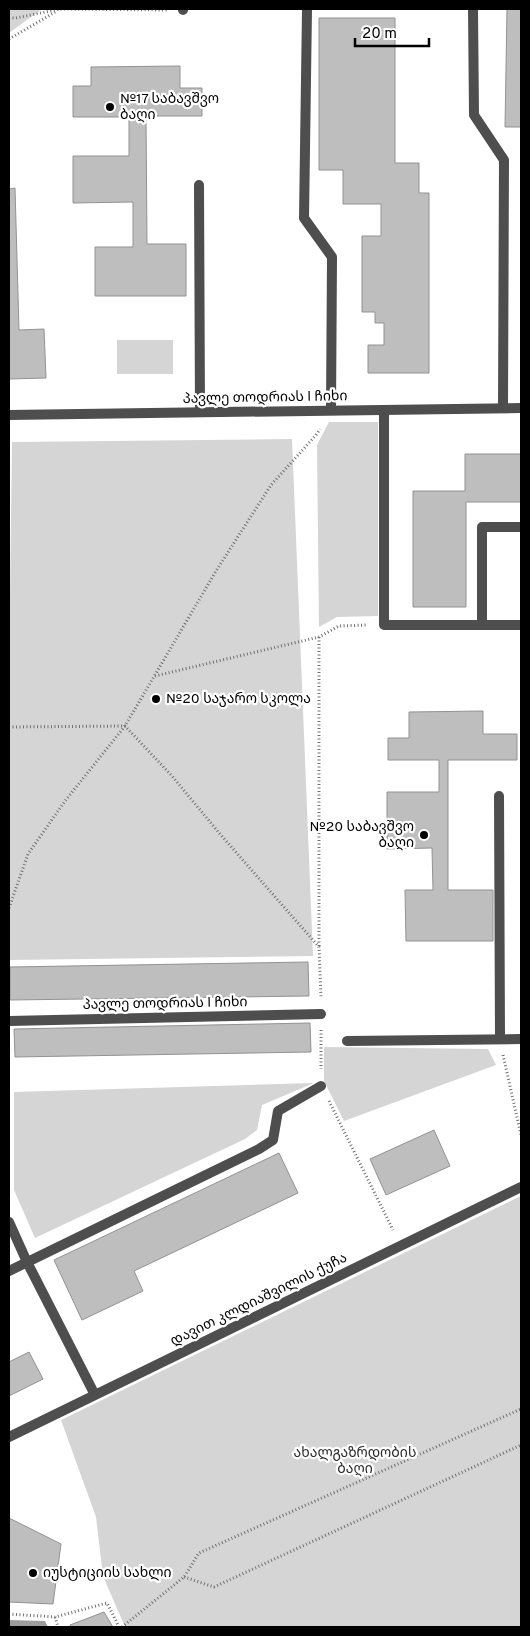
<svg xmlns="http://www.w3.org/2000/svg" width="530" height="1636" viewBox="0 0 530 1636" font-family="Overpass,'Noto Sans Georgian',sans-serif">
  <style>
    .green { fill: #d5d5d5 }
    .water { fill: #9c9c9c }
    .building { fill: #bebebe; stroke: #929292 }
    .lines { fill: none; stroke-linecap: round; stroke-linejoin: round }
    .path { stroke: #707070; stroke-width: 3; stroke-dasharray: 1 2.5; stroke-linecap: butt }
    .lane { stroke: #4e4e4e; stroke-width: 10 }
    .street { stroke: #4e4e4e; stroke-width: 10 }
    .poi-dot { fill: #000; stroke: #fff; stroke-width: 2 }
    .labels { text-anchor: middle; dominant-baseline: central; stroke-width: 4.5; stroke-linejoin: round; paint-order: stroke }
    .poi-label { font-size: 14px; fill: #000; stroke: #fff; text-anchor: start }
    .street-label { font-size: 14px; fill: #000; stroke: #fff }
    .park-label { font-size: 14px; fill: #2c2c2c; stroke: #fff }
  </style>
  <rect width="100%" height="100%" fill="#fff"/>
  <!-- green -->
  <path class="green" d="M9 9H42L9 33Z
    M117 340H173V374H117Z
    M329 422H378V616L337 617 319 627 317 445Z
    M292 439 313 956 9 960V671L12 442Z
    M324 1047 488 1049 496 1065 344 1121 324 1081Z
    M314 1083 262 1105 257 1130 245 1139 35 1238 14 1190V1092Z
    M521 1196V1627H125L103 1576 96 1517 61 1420Z"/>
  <!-- water -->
  <path class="water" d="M9 1620 45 1621 48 1627H9Z"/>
  <!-- building -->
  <path class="building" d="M507 9H521V127H505Z
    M319 18H395V163H419V193H429V373H368V345H384V323H375V312H362V236H381V204H343V170H319Z
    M180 66V88H202V116H146L147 244H186V296H95V247H133V202L73 203V156H129V117H73V86H91V67Z
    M15 188 19 330 44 329 46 378 9 379V189Z
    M465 454H521V502H466V607H413V491H465Z
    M483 711V734H517V760H448V890H493V941H406L405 890H433L432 848 387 849V792H439V760H388V738H409V712Z
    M308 962 309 996 10 1000V967Z
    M310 1023 311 1052 15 1057 14 1029Z
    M434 1130 450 1166 386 1195 370 1159Z
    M279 1153 298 1193 134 1271 143 1291 82 1320 54 1260Z
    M29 1352 43 1379 9 1396V1362Z
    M9 1518 61 1544 53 1604 9 1602Z
    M104 1612 113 1627H71L70 1625Z"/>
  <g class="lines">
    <!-- path -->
    <path class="path" d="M9 18H16L60 9 167 10
      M9 39 57 11
      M319 637V946
      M155 676 319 637 339 626 368 625
      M9 727 125 726 172 776 220 834 319 947 321 997
      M9 908 28 854 65 801 125 726 216 571 271 485 316 435 320 429
      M321 1030V1069
      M503 1055 521 1135
      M329 1101 393 1230
      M184 1577 214 1587 521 1445
      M9 1614 55 1617 107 1603 119 1627
      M55 1617 58 1627
      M122 1627 184 1577 199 1553 521 1409"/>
    <!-- lane -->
    <path class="lane" d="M307 9 304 218 332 257 331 410
      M473 9 474 115 504 160 503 408
      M183 10V9
      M199 185 200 412
      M384 410V625H482V527H521
      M482 625H521
      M499 796 500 1039
      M9 1021 321 1014
      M347 1041 521 1039
      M9 1271 259 1149 273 1140 278 1111 321 1086"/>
    <!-- street -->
    <path class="street" d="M9 415 521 408
      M9 1222 27 1262 95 1395
      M9 1437 521 1187"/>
  </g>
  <!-- markers -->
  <g class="poi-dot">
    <circle cx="110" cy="107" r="5"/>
    <circle cx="156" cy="699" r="5"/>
    <circle cx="424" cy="835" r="5"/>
    <circle cx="33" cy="1573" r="5"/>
  </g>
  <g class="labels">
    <!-- poi labels -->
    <g class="poi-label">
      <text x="120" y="99">№17 საბავშვო<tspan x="120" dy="16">ბაღი</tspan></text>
      <text x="166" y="699">№20 საჯარო სკოლა</text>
      <text x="414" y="827" text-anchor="end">№20 საბავშვო<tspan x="414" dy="16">ბაღი</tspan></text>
      <text x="43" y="1573">იუსტიციის სახლი</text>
    </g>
    <!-- street labels -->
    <g class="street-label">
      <text transform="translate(265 398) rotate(-1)">პავლე თოდრიას I ჩიხი</text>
      <text transform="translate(165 1004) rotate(-1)">პავლე თოდრიას I ჩიხი</text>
      <text transform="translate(259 1300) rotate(-26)">დავით კლდიაშვილის ქუჩა</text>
    </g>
    <!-- park labels -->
    <g class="park-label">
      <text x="355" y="1453">ახალგაზრდობის<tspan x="355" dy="16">ბაღი</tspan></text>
    </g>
  </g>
  <!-- border -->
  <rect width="530" height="1636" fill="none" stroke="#000000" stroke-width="20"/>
  <!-- scale -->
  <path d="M355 38v8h74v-8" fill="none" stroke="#000000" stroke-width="2.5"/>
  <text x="362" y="38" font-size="15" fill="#000000" stroke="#ffffff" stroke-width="4" paint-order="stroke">20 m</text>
</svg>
